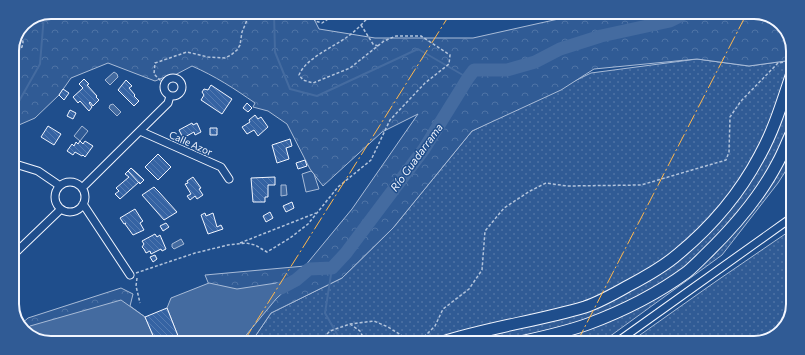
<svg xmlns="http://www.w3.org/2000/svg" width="805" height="355" viewBox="0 0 805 355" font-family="Commissioner,sans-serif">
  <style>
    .grass { fill: url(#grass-dots); stroke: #a8bbd7 }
    .forest { fill: url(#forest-crowns); stroke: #a8bbd7 }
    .built { fill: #305b95; stroke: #a8bbd7 }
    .water { fill: #446ba0; stroke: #a8bbd7 }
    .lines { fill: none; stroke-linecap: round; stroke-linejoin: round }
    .stream { stroke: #446ba0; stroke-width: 2 }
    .river { stroke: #446ba0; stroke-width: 13 }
    .building { fill: url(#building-back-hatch); stroke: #f2f6ff }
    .minor-casing { stroke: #f2f6ff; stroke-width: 9 }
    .trunk-casing { stroke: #f2f6ff; stroke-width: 13 }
    .path { stroke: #b3c4dc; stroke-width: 1.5; stroke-dasharray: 3 2; stroke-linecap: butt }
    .minor { stroke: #1f4e8c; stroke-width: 7 }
    .trunk { stroke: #1f4e8c; stroke-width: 11 }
    .power { stroke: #ffb74d; stroke-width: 1; stroke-dasharray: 14 3 2 3; stroke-linecap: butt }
    .labels { text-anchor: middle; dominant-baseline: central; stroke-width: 3; stroke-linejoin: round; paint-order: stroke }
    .street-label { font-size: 10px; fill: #f2f6ff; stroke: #1f4e8c }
    .water-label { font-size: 11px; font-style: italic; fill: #f2f6ff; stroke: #1f4e8c }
    .rim { fill: none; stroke: #f2f6ff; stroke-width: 2 }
  </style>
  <defs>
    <pattern id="grass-dots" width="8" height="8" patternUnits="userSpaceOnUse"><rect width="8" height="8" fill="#305b95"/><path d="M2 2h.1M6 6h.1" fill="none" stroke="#4e73a5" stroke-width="1.8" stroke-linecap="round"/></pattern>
    <pattern id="forest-crowns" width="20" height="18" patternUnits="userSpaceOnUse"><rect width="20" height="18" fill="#305b95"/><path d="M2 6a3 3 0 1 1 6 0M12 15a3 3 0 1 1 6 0" fill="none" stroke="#4e73a5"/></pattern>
    <pattern id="building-back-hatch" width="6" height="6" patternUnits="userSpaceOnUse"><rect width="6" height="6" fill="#3563a3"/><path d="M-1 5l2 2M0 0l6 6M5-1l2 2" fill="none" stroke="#537ab1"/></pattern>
  </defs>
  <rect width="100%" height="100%" fill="#1f4e8c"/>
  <!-- grass -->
  <path class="grass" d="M697 59 749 66 793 60 792 161 778 183 722 255 602 342 252 341 271 313 342 278 393 228 472 131 591 73Z
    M791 230 790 319 776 336 755 343 630 342 715 282Z"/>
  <!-- forest -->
  <path class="forest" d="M51 12 311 13 319 29 375 38H473L581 14 769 15 785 27 793 48V60L749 66 697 59 594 69 561 90 472 131 393 228 342 278 271 313 252 341H232L205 275 305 266 352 209 418 114 382 132 323 186 310 169 287 124 268 111 253 107 255 103C235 89 215 76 192 66L175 75H170L155 81 108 63 71 78 59 95 35 118 12 128V48L23 23Z
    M121 288 133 294 130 306 145 317 156 340H36L20 328 19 326 28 318Z"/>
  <!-- built -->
  <path class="built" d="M82 126 88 131 80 141 74 136Z
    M311 171 314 174 319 189 306 192 302 174Z"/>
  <!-- water -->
  <path class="water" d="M114 72 117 74 118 77 110 85 105 80Z
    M113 104 121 112 117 116 109 108 110 105Z
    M281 185H286L287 195 281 196Z
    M181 239 184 244 174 249 172 247V244Z
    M296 280 276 299 247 334 243 341H180L167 308 171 298 209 283 237 289Z
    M121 300 145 317 155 340H36L24 331 30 326Z"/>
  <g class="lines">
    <!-- stream -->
    <path class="stream" d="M274 13 275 52 290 89 317 96 418 49 468 78
      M12 107 18 103 40 64 44 15
      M332 268 325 313 341 341"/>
    <!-- river -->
    <path class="river" d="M281 288 296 280 309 269 332 268 346 253 424 149 468 78 474 70H507L535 62 560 49 601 36 670 21 682 15"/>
  </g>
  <!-- building -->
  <path class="building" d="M84 79 89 84 87 85 97 96 96 97 99 100 93 106 90 102 89 103 92 107 89 111 80 101 78 103 73 97 83 88 79 84Z
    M126 80 132 86 129 88 135 95 134 96 139 101 134 106 118 90Z
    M211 85 232 99 222 114 201 100 204 95 202 92 204 89 208 90Z
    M63 89 69 93 64 100 59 95Z
    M247 103 252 108 248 112 243 108Z
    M70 110 76 113 73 119 67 116Z
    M255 115 258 119 261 117 268 127 258 136 254 130 247 134 242 127 250 122 249 120Z
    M192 123 193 125 197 123 201 132 195 135 194 132 183 138 179 130Z
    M48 126 61 134 54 145 41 137Z
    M210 128H217V135H210Z
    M290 139 292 146 286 148 289 159 277 163 272 145Z
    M80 141 83 144 85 141 93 146 85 157 83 155 82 156 75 152 73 155 67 151 72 144 74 146 76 142 78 144Z
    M12 142 15 143V151H12Z
    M158 154 171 167 158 180 145 167Z
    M305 160 307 166 298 169 296 163Z
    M131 168 144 180 140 184 139 182 120 199 115 194 119 191 116 188 129 177 125 174Z
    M131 168 144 180 140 184 128 171Z
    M193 177 201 188 199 189 203 195 197 199 195 196 190 200 187 196 191 194 185 184 188 183 187 181Z
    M275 177V185H268V197H265V202H253L251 178Z
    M154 187 159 192 177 212 164 220 142 195Z
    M292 202 294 208 286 212 283 206Z
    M135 209 142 220 143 221 140 223 144 230 133 235 125 224 126 223 124 224 120 218Z
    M270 212 273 218 266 222 263 216Z
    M205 213 206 216 213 213 217 227 221 225 223 229 208 234 201 215Z
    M166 223 169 227 163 231 160 226Z
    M155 234 157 237 160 235 166 249 162 251 161 249 151 254 150 251 146 253 144 249 142 247 144 244 142 241Z
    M155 255 157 259 153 262 150 257Z
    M167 308 180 341 155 340 145 317Z"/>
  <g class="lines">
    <!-- minor casing -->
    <g class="minor-casing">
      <path id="minor" d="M164 87a9 9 0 1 1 18 0a9 9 0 1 1-18 0Z
        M140 131 221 167 229 179
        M12 163 38 171 60 186
        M55 197a15 15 0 1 1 30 0a15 15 0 1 1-30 0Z
        M82 188 168 103 170 96
        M83 204 130 275
        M12 256 61 209
        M617 342 791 218"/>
    </g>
    <!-- trunk casing -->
    <g class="trunk-casing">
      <path id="trunk" d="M443 342C490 327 538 321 585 307 600 302 614 294 628 286 645 277 663 267 677 255 710 228 740 193 760 155 775 128 783 99 793 70
        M520 342C543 337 566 332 588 324 623 311 657 294 687 272 693 267 699 261 705 255 733 228 760 197 778 162 783 153 787 142 792 132"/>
    </g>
    <!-- path -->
    <path class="path" d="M313 13 315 21 322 23 337 13
      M361 25 373 44 378 46
      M12 52 22 47 23 42 22 37 27 22
      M164 84 154 74 155 63 187 52 208 57 225 58 231 55 237 50 240 45 242 32 250 13
      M240 243 316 213
      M136 273 195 253 228 245 246 243 255 245 267 252 290 238 308 224 338 187 371 160 390 120 425 83 449 64 450 55 421 36H396L384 41 350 68 313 83 303 80 299 75C306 58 332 48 347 37 356 31 365 21 372 13
      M137 278 136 286 140 303
      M350 324 360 331 365 341
      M320 341 330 331 350 324 374 321 388 327 409 340 423 338 435 326 443 309 469 289 482 270 485 231 504 208 530 191 546 183 567 186 641 185 726 160 729 152 730 117 741 101 778 63 786 62"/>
    <!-- minor -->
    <use href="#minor" class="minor"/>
    <!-- trunk -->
    <use href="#trunk" class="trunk"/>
    <!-- power -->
    <path class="power" d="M244 341 450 14
      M577 342 746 15"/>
  </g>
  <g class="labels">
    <!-- street labels -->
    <g class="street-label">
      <text transform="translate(191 143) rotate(24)">Calle Azor</text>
    </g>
    <!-- water labels -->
    <g class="water-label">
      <text transform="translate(416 157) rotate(-54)">Río Guadarrama</text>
    </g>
  </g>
  <!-- crop -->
  <path d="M0 0H805V355H0ZM51 19H754A32 32 0 0 1 786 51V304A32 32 0 0 1 754 336H51A32 32 0 0 1 19 304V51A32 32 0 0 1 51 19Z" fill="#305b95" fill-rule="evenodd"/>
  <path class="rim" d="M51 19H754A32 32 0 0 1 786 51V304A32 32 0 0 1 754 336H51A32 32 0 0 1 19 304V51A32 32 0 0 1 51 19Z"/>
</svg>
